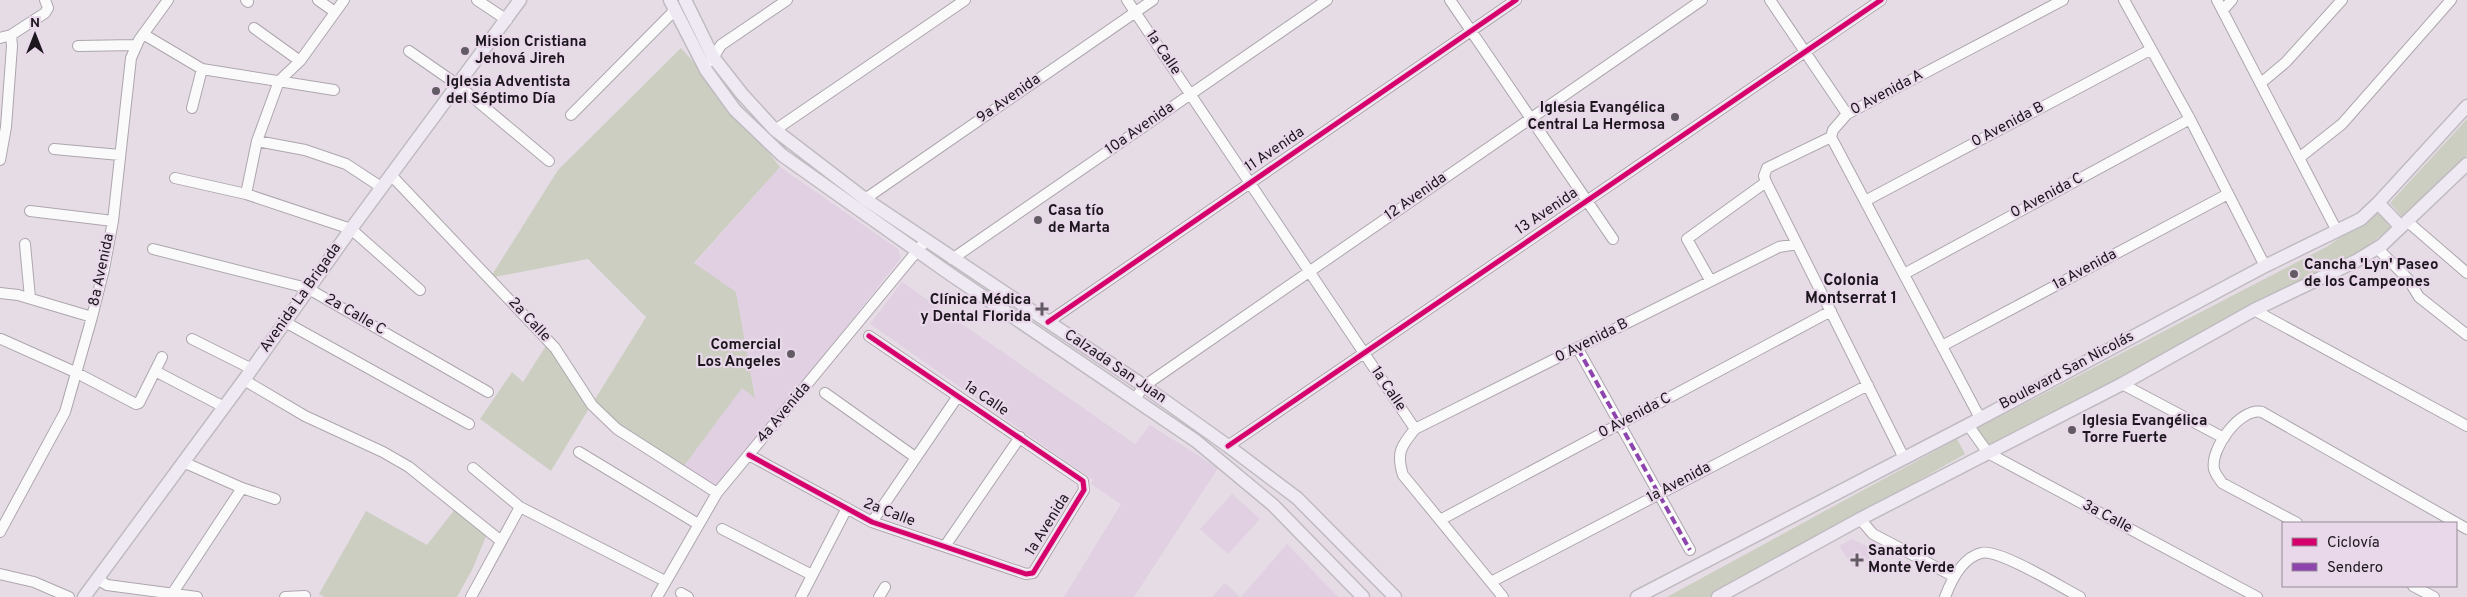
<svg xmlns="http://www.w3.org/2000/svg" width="2467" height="597" viewBox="0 0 2467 597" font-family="Overpass,sans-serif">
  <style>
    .built { fill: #e0d0e1 }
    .green { fill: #cbcec1 }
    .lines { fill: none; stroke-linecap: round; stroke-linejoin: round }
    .minor-casing { stroke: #ada6ad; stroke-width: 12 }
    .major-casing { stroke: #c0bbc0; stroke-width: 15 }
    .minor { stroke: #fbfafb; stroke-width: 10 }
    .major { stroke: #efe9f3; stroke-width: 12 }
    .quiet { stroke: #8e44ad; stroke-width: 4; stroke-dasharray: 8 4; stroke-linecap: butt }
    .cycleway-casing { stroke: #e9d8ea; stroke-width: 8 }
    .cycleway { stroke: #d6006c; stroke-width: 5 }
    .poi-dot { fill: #635b63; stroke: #e9d8ea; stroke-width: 2 }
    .labels { text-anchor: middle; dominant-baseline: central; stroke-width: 4.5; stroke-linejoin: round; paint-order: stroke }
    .poi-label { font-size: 15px; font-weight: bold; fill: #1c161d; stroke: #e9d8ea; text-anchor: start }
    .street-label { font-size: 15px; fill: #1c161d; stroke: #e9d8ea }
    .neighbourhood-label { font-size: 16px; font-weight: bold; fill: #1c161d; stroke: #e9d8ea }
  </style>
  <rect width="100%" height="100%" fill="#e6dce6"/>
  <!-- built -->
  <path class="built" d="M780 167 898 249 901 258 712 495 681 470 742 388 755 397 736 292 694 264Z
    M902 282 1135 444 1150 425 1218 468 1134 597H1064L1121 504 1091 484 1093 480 870 324Z
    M1232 494 1260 519 1228 554 1200 529Z
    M1852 539 1877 551 1855 569 1839 546Z
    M1287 544 1338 597H1241Z
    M1225 583 1240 597H1212Z"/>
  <!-- green -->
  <path class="green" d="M681 48 728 101 780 167 694 263 736 292 755 398 742 388 681 470 591 405 551 471 480 419 512 372 523 382 549 341 592 404 646 317 588 259 490 278 558 170Z
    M2467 119V155L2403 218 2390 203Z
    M2377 211 2391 228 2363 249 2327 269 1980 450 1970 432 2328 246Z
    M1957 439 1965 454 1714 597H1667Z
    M455 509 487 534 472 570 457 597H324L319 594 366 511 427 545Z"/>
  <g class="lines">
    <!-- minor casing -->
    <g class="minor-casing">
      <path id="minor" d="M246 0 248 2
        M318 0 335 12
        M477 0 507 20
        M1127 0 1415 429
        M1450 0 1613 239
        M1770 0 1847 114
        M2124 0 2190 119 2265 266
        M2217 0 2337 231
        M2223 10 2232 0
        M254 28 300 61
        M143 34 202 69 334 90
        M0 38 11 35 45 13 48 8 45 0
        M78 46 136 45
        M409 51 458 85 549 161
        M711 61 721 45 787 0
        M2261 83 2286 62 2342 0
        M192 108 202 69
        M571 115 675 10
        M775 130 965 0
        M1831 137 1980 418
        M257 141 305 150 346 164 381 187
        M54 149 120 155
        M2299 158 2342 124 2451 0
        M0 160 6 127 12 46 11 35
        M391 175 555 348 592 405 617 429 717 493
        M175 178 246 194 351 229 420 290
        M1766 182 1904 458
        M246 194 257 141 279 81 300 61 344 0
        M865 199 1153 0
        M1865 201 2150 50
        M30 211 113 221
        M2408 222 2467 273
        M25 244 30 298
        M2377 248 2408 279 2419 297 2467 335
        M153 249 307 288 488 392
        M952 259 1327 0
        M1904 274 2190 119
        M1710 280 1687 239 1766 182 1764 176 1767 168 1831 137 1833 130 1847 114 2063 0
        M0 293 18 295 92 317
        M2254 310 2467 426
        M285 322 469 424
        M1048 322 1516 0
        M1 339 75 372 136 404 139 403 162 357
        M192 339 252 369
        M1942 346 2228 194
        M1578 349 1690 550
        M155 371 224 407
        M244 380 305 416 383 452 409 467 501 541
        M2122 384 2224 438
        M825 393 915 457
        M1135 399 1144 386 1702 0
        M1968 425 1988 453 2257 597
        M1228 446 1881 0
        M579 452 698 524
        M749 455 872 522 1026 574 1033 573 1084 490 1083 481 869 336
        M183 462 242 488 275 499
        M473 468 520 507 665 581
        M1860 519 1873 534 1953 576
        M1440 520 1831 311
        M872 522 958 396
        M2297 523 2222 483C2219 478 2215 474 2214 469 2210 449 2240 407 2262 412L2467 529
        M722 529 812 575
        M0 532 65 412 92 317 104 269 113 221 131 58 139 40 168 0
        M945 546 1020 437
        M0 574 34 582 69 597
        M97 579 107 585 197 597
        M1491 582 1868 385
        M2413 586 2434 597
        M681 593 688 597
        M172 594 242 488
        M285 597 305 596
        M471 597 520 507
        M657 597 717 493 922 245
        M801 597 847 508
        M879 597 885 587
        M1503 597 1403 475C1396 453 1401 446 1415 429L1779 247 1797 244
        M1945 597C1951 581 1962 558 1981 553 1998 548 2061 587 2080 597"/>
    </g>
    <!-- major casing -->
    <g class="major-casing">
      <path id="major" d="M670 0 706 70 735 110 782 155 947 272 1196 441 1273 505 1363 597
        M685 0 713 57 742 94 775 130 865 199 1144 386 1228 446 1297 498 1395 597
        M2378 203 2401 227
        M84 597 244 380 351 229 520 0
        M1637 597 1968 425 2265 266 2361 219 2378 203 2467 106
        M1718 597 1860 519 2122 384 2254 310 2356 261 2382 245 2467 164"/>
    </g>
    <!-- minor -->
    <use href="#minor" class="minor"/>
    <!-- major -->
    <use href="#major" class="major"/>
    <!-- quiet -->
    <path class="quiet" d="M1578 349 1690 550"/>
    <!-- cycleway casing -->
    <g class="cycleway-casing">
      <path id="cycleway" d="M1048 322 1516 0
        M1228 446 1881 0
        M749 455 872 522 1026 574 1033 573 1084 490 1083 481 869 336"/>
    </g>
    <!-- cycleway -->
    <use href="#cycleway" class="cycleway"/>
  </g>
  <!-- markers -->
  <g class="poi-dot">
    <circle cx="465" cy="51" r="5"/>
    <circle cx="436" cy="91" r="5"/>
    <circle cx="1675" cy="117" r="5"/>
    <circle cx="1038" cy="220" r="5"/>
    <circle cx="2294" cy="274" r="5"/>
    <path d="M1039.5 301.5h5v5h5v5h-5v5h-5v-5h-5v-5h5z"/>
    <circle cx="791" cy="354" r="5"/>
    <circle cx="2072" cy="430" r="5"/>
    <path d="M1854.5 552.5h5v5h5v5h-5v5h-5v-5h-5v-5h5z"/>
  </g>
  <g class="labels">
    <!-- poi labels -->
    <g class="poi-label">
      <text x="475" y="42">Mision Cristiana<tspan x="475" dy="17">Jehová Jireh</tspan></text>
      <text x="446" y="82">Iglesia Adventista<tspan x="446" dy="17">del Séptimo Día</tspan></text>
      <text x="1665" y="108" text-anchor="end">Iglesia Evangélica<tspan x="1665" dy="17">Central La Hermosa</tspan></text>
      <text x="1048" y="211">Casa tío<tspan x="1048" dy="17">de Marta</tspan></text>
      <text x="2304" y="265">Cancha 'Lyn' Paseo<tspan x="2304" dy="17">de los Campeones</tspan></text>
      <text x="1031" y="300" text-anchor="end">Clínica Médica<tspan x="1031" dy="17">y Dental Florida</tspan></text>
      <text x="781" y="345" text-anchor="end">Comercial<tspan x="781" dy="17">Los Angeles</tspan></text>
      <text x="2082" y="421">Iglesia Evangélica<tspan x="2082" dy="17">Torre Fuerte</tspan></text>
      <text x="1868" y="551">Sanatorio<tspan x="1868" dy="17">Monte Verde</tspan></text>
    </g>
    <!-- street labels -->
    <g class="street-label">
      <text transform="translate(1163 53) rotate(56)">1a Calle</text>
      <text transform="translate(1887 93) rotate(-28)">0 Avenida A</text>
      <text transform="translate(1009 99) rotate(-35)">9a Avenida</text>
      <text transform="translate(2008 125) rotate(-28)">0 Avenida B</text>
      <text transform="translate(1140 129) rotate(-35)">10a Avenida</text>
      <text transform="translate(1275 150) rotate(-34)">11 Avenida</text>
      <text transform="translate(2047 196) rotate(-28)">0 Avenida C</text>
      <text transform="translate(1416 197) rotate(-35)">12 Avenida</text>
      <text transform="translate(1547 212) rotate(-34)">13 Avenida</text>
      <text transform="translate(102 270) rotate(-78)">8a Avenida</text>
      <text transform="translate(2085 270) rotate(-28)">1a Avenida</text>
      <text transform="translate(301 298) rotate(-55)">Avenida La Brigada</text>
      <text transform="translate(355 315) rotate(30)">2a Calle C</text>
      <text transform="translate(529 320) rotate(47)">2a Calle</text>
      <text transform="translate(1592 341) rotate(-27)">0 Avenida B</text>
      <text transform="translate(1115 367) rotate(34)">Calzada San Juan</text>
      <text transform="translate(2067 371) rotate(-28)">Boulevard San Nicolás</text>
      <text transform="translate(1388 389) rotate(56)">1a Calle</text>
      <text transform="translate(986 399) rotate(34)">1a Calle</text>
      <text transform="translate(784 413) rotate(-50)">4a Avenida</text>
      <text transform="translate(1635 416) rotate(-28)">0 Avenida C</text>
      <text transform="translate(1679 483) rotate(-28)">1a Avenida</text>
      <text transform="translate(889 513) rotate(21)">2a Calle</text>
      <text transform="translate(2107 517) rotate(28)">3a Calle</text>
      <text transform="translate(1048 525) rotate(-58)">1a Avenida</text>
    </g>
    <!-- neighbourhood labels -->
    <g class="neighbourhood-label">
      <text x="1851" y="281">Colonia<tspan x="1851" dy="18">Montserrat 1</tspan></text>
    </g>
  </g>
  <!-- legend -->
  <rect x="2282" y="522" width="175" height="65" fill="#e9d8ea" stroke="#978a98"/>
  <rect x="2292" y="538" width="25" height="8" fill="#d6006c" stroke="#978a98"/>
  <text x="2327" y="547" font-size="15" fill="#1c161d">Ciclovía</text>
  <rect x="2292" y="563" width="25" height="8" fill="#8e44ad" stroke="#978a98"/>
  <text x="2327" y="572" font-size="15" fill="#1c161d">Sendero</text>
  <!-- north arrow -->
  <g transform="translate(35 35)" stroke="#e9d8ea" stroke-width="4" paint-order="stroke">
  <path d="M0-4L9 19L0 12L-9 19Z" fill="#1c161d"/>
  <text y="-8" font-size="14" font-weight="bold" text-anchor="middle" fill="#1c161d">N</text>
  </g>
</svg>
